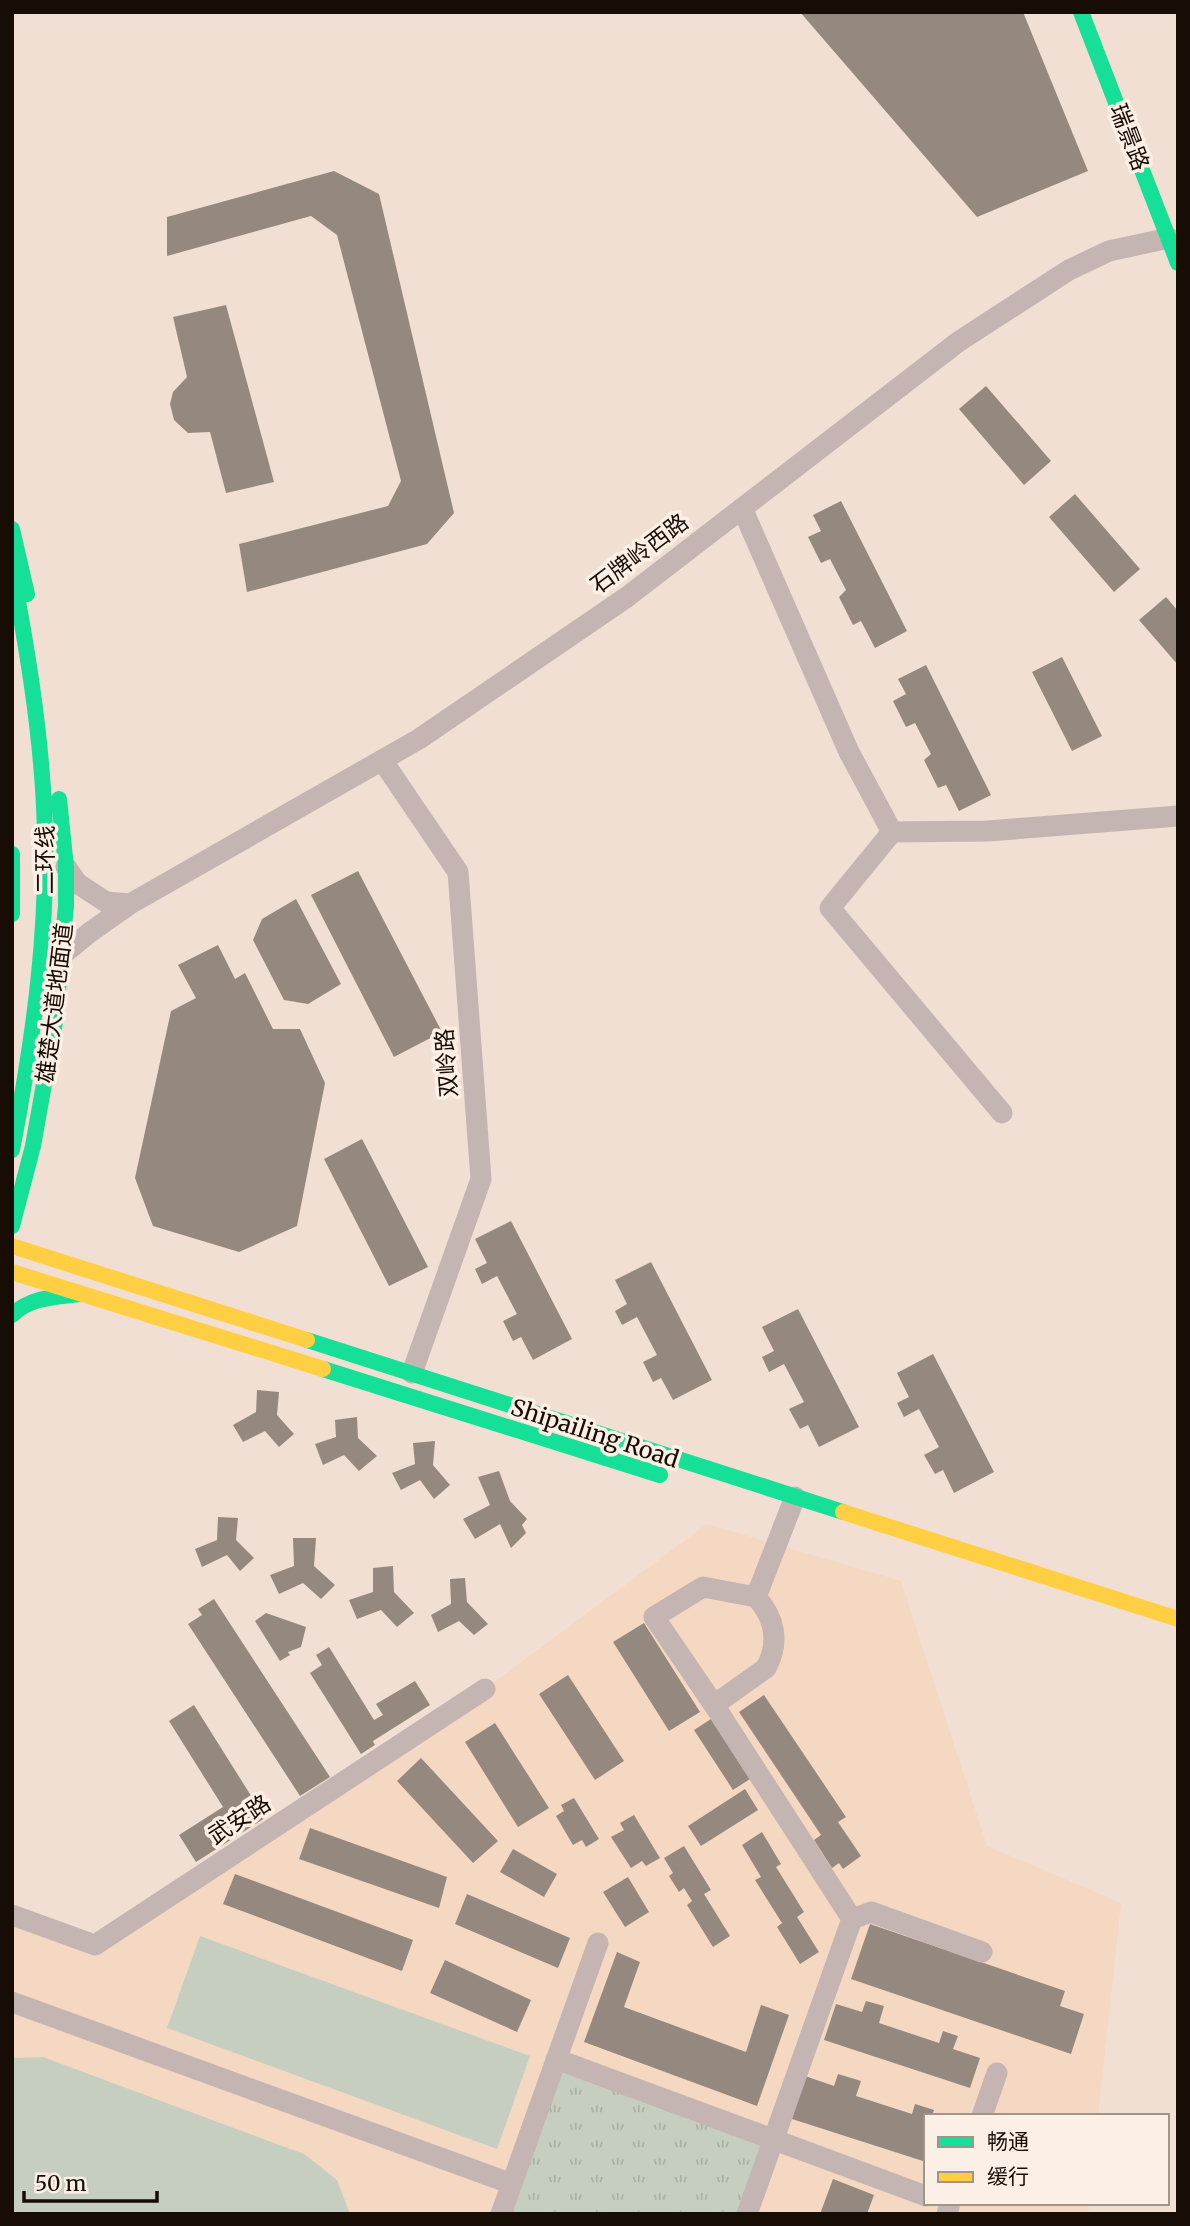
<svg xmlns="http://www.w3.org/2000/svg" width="1190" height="2226" viewBox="0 0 1190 2226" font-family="Merriweather,'Noto Sans SC',serif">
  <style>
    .built { fill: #f4d8c2 }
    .green { fill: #c6cfbf }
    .park { fill: url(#park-tufts) }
    .building { fill: #95897f }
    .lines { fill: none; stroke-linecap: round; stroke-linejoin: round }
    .street { stroke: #c4b4b2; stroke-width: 21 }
    .fast { stroke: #16e098; stroke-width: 16 }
    .slow { stroke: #ffcf43; stroke-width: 16 }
    .labels { text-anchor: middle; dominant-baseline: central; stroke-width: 7; stroke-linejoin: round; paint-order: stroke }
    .street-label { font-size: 23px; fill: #170d05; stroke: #fcefe5 }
  </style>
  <defs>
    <pattern id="park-tufts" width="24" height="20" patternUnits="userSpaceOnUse" patternTransform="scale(1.75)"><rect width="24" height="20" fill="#c6cfbf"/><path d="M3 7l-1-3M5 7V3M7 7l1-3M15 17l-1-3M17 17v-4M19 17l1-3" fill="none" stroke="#a9b1a3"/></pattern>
  </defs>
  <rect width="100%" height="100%" fill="#f0dfd2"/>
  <!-- built -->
  <path class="built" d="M707 1524 901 1581 987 1846 1121 1903 1098 2116H926V2203H1089L1088 2214H12V1915L96 1944 485 1689Z"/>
  <!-- green -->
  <path class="green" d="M200 1936 530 2056 497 2149 167 2028Z
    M43 2057 304 2154 337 2180 350 2214H12V2058Z"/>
  <!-- park -->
  <path class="park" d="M556 2059 775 2140 747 2214H501Z"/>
  <!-- building -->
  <path class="building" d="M800 12H1023L1088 171 977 217Z
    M334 171 379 194 454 513 427 544 247 592 239 544 388 506 401 481 337 235 311 216 167 256V217Z
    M226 305 274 482 226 493 210 432 188 433 174 420 170 404 173 392 187 377 173 317Z
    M986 386 1051 461 1024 485 959 409Z
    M1075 494 1140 569 1114 592 1049 517Z
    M841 501 907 631 875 648 861 621 853 625 839 597 846 590 830 559 821 563 808 537 821 531 813 515Z
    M1166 597 1178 611V665L1139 620Z
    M1062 657 1102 736 1072 751 1032 672Z
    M926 665 991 795 959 811 946 785 938 788 924 760 931 754 915 723 906 727 893 701 906 694 898 679Z
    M358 871 442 1032 394 1057 311 895Z
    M296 899 341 984 308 1004 284 1000 253 940 262 919Z
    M218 945 235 979 245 973 273 1029H300L325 1083 297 1226 239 1252 153 1226 135 1178 171 1011 196 998 178 965Z
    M362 1139 428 1267 389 1286 324 1159Z
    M511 1221 572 1339 533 1360 521 1337 513 1341 503 1321 517 1314 497 1276 482 1284 475 1269 487 1263 475 1239Z
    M651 1262 712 1380 673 1400 661 1378 653 1382 643 1362 657 1355 637 1317 622 1325 615 1311 627 1304 615 1280Z
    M798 1309 859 1427 819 1447 808 1425 800 1429 789 1409 804 1402 784 1364 769 1372 762 1357 774 1351 762 1327Z
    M933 1354 994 1472 954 1493 943 1470 935 1474 924 1455 939 1447 919 1409 904 1417 897 1403 909 1397 897 1373Z
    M257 1390 279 1392 277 1415 294 1434 279 1447 265 1431 243 1442 233 1425 256 1412Z
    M357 1417 358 1438 377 1456 359 1471 344 1455 323 1465 315 1444 336 1437 335 1420Z
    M435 1441 433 1465 450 1485 434 1499 420 1480 401 1490 392 1473 415 1464 413 1443Z
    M499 1471 510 1501 527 1519 522 1525 526 1533 511 1548 500 1524 475 1539 463 1519 490 1505 478 1477Z
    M218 1517 238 1518 236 1540 254 1558 240 1571 227 1555 202 1567 195 1549 217 1540Z
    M293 1538H316L314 1566 335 1585 321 1599 303 1583 279 1594 270 1575 294 1566Z
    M393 1566 394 1592 414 1613 397 1627 381 1610 357 1619 349 1600 373 1592V1568Z
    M465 1578 467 1602 488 1624 474 1635 459 1621 438 1632 431 1615 451 1604 450 1579Z
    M214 1599 330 1777 300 1796 188 1624 202 1615 198 1609Z
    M266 1613 306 1627 301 1647 288 1652 290 1655 280 1661 255 1621Z
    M644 1623 700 1712 669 1731 613 1642Z
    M329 1647 374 1720 383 1715 376 1704 415 1681 430 1705 373 1741 375 1745 361 1754 310 1673 322 1665 316 1655Z
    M568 1675 624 1761 595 1780 539 1694Z
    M764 1695 846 1817 838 1822 861 1856 843 1869 839 1863 832 1868 814 1840 821 1835 739 1712Z
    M194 1705 265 1818 196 1862 179 1835 223 1807 169 1721Z
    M711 1719 750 1779 733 1790 694 1730Z
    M495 1723 549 1808 518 1827 465 1742Z
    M421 1758 498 1841 473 1863 397 1781Z
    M745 1789 758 1810 701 1846 688 1826Z
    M574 1798 599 1839 586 1847 582 1840 573 1845 556 1816 564 1811 561 1805Z
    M634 1815 660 1858 646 1866 642 1861 631 1868 611 1837 624 1830 620 1823Z
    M310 1828 447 1877 439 1908 299 1859Z
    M762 1832 781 1864 776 1867 804 1912 797 1917 819 1952 800 1964 777 1927 782 1923 755 1880 761 1877 742 1845Z
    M684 1846 711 1890 704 1894 730 1936 713 1947 687 1905 692 1901 684 1888 679 1892 669 1876 673 1873 664 1858Z
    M513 1849 557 1874 544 1897 500 1872Z
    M235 1874 413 1940 402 1971 223 1904Z
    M628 1877 649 1912 625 1927 603 1892Z
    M467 1894 570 1938 558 1968 455 1924Z
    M870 1924 1065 1991 1060 2006 1084 2014 1071 2054 851 1979Z
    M617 1952 640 1962 624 2007 746 2052 761 2005 789 2015 757 2106 584 2042Z
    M445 1960 531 2000 517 2032 430 1993Z
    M866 2001 884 2006 879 2023 939 2043 943 2031 958 2036 953 2049 980 2058 970 2088 824 2040 836 2004 862 2012Z
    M838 2074 861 2081 856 2096 912 2114 915 2104 934 2110 932 2116H926V2162L792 2119 805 2076 834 2086Z
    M833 2179 874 2195 867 2214H820Z"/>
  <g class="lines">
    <!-- street -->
    <path class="street" d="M742 508 849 752 892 832 830 908 1002 1113
      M382 760 458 872 481 1179 412 1373
      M892 832 988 831 1178 816
      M130 904 419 739 627 597 958 342 1069 270 1109 251 1169 238
      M61 956 89 933 130 904 106 902 77 883 66 867
      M756 1597 703 1587 654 1617 714 1705 852 1919
      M714 1705 766 1668C780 1642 775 1618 756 1597L795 1497
      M12 1915 95 1945 485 1689
      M12 2002 512 2184
      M556 2059 926 2196
      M982 2116 997 2073
      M501 2214 598 1943
      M747 2214 852 1919 871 1912 982 1952
      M947 2214 950 2203"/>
    <!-- fast -->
    <path class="fast" d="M1081 12 1178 263
      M12 529 27 594
      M12 569C27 648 40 726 44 806 50 922 34 1037 12 1150
      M12 854V914
      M12 1226 33 1146 55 1022 66 906V867L59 799
      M12 1315C30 1297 56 1297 80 1294
      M307 1340 843 1512
      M323 1369 660 1475"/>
    <!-- slow -->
    <path class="slow" d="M12 1246 307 1340
      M12 1272 323 1369
      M843 1512 1178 1619"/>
  </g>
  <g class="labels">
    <!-- street labels -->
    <g class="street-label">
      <text transform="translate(1130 137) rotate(69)">瑞景路</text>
      <text transform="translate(639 553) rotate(-37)">石牌岭西路</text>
      <text transform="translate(44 860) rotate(-90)">二环线</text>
      <text transform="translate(54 1003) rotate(-83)">雄楚大道地面道</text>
      <text transform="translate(446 1063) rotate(-94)">双岭路</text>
      <text transform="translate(595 1433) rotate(18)">Shipailing Road</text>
      <text transform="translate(239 1819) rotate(-33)">武安路</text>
    </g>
  </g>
  <!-- border -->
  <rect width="1190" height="2226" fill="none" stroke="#170d05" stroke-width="28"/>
  <!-- legend -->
  <rect x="924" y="2114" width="245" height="91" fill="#fcefe5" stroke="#a0958b" stroke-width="2"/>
  <rect x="938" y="2137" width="35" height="10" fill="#16e098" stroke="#a0958b" stroke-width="2"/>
  <text x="987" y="2149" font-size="21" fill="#170d05">畅通</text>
  <rect x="938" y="2172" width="35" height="10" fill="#ffcf43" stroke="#a0958b" stroke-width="2"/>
  <text x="987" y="2184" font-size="21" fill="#170d05">缓行</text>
  <!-- scale -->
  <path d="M24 2191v10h133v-10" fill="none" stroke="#170d05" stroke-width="3.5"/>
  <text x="35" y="2191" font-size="21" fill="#170d05" stroke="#fcefe5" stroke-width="5" paint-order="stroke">50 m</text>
</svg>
